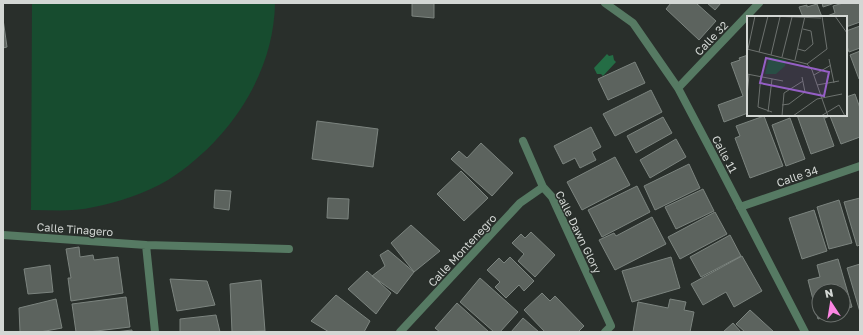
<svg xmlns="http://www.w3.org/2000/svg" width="863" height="335" viewBox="0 0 863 335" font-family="'Golos Text',sans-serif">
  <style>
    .green { fill: #174c2f }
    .water { fill: #246d45 }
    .building { fill: #5c635e; stroke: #7c847f }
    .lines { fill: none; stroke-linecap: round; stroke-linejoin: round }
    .street { stroke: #567a63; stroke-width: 8 }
    .labels { text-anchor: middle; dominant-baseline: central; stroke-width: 3; stroke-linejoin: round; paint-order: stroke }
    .street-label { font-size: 11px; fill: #d3d7d4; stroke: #292f2b }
    .inset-road { fill: none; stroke: #6d726f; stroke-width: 1 }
    .view { fill: #955fc5; fill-opacity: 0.15; stroke: #955fc5; stroke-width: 2 }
    .inset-edge { fill: none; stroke: #d3d7d4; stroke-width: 2 }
  </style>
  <rect width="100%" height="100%" fill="#292f2b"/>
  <!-- green -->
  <path class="green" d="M32 3H275C274 75 228 142 168 180 146 193 119 202 94 207 73 212 52 210 31 210Z"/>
  <!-- water -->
  <path class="water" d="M607 54 609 56 613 55 614 60 616 62 603 76 601 74H597L594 68Z"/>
  <!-- building -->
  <path class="building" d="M412 3H434V18L412 16Z
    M671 3H696L716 21 699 40 666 9Z
    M707 3H721L715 10Z
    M822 3H835L823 7Z
    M843 3H860V22L846 27V17H827V16L835 13 833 6Z
    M817 4 822 17H803L799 7 807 5V7Z
    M3 19 7 47 3 48Z
    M860 26V48L849 52 846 43V31Z
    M860 51V78L859 79 850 55Z
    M748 55V113L724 122 718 105 743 96 731 63 740 60 739 58Z
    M635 62 645 83 608 100 598 79Z
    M651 90 662 112 615 136 603 114Z
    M855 94 860 108V137L841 144 830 116 825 118 824 115H846V97Z
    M797 115H823L834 146 811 154Z
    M764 116 783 166 750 178 735 138 740 136 736 126Z
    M663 117 672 133 636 153 627 136Z
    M790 118 805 159 786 166 772 125Z
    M317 121 378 129 373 167 312 159Z
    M591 127 601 147 592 152 596 160 580 168 575 158 563 164 554 146Z
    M676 139 686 157 650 178 640 160Z
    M481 143 513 173 492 196 451 159 459 151 467 158Z
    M615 157 630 185 582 210 567 182Z
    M689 164 700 188 655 210 644 186Z
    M461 171 488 198 464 221 437 194Z
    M637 186 650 212 602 237 588 210Z
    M703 189 714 211 676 229 665 207Z
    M215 190 231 191 229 210 214 208Z
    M328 198 349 199 348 219 327 218Z
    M860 198V245L857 246 844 202Z
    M839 200 852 243 829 249 817 207Z
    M814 210 827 251 802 259 789 218Z
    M715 212 727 234 680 259 668 237Z
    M652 217 666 244 615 270 599 240 614 233 616 236Z
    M411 225 440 251 414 272 391 243Z
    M531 232 555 255 535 277 518 261 524 254 512 243 521 234 525 238Z
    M730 235 741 256 701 277 690 257Z
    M79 247 80 257 93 255 94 260 118 257 123 293 71 301 68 278H71L66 249Z
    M388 250 414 272 397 294 372 276 385 266 380 255Z
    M742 256 762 291 734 307 726 292 703 305 691 284Z
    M510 257 534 281 524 291 519 285 506 298 495 287 500 282 487 270 499 258 504 263Z
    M671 257 680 288 632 302 622 271Z
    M838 259 852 307 843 309V291H819V315H841L842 318 836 320 832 315 818 319 808 280 820 277 817 265Z
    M860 264V312L847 268Z
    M50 265 53 292 28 294 24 269Z
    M367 271 391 293 376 314 348 289Z
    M480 278 518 312 500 332H494L460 302Z
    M170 279 207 281 215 305 177 311Z
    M261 280 265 331 232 332 230 284Z
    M542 293 550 301 555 296 584 326 578 332H545L524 310Z
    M336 295 370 321 364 332H329L311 321Z
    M126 297 130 327 88 332H76L72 304Z
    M56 299 62 328 40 332H20L19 308Z
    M670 299 686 302 684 310 694 312 690 332H633L638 302 668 308Z
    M457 303 489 332H440L435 328Z
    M750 310 774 332H745L736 324Z
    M216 315 220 332H180V319Z
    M523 318 539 332H511Z
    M733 323 741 332H723Z
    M132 330V332H115Z"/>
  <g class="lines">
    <!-- street -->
    <path class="street" d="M605 3 633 23 678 88 717 162 805 332
      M678 88 759 3
      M523 141 543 187 552 197 611 326 605 332
      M740 207 860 166
      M3 235 146 245 289 249
      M146 245 155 332
      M400 332 520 203 543 187"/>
  </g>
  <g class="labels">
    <!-- street labels -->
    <g class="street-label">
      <text transform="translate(711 38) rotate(-46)">Calle 32</text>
      <text transform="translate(725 154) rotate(62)">Calle 11</text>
      <text transform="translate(797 176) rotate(-19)">Calle 34</text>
      <text transform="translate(75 229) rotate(4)">Calle Tinagero</text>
      <text transform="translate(579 232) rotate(64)">Calle Dawn Glory</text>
      <text transform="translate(462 250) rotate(-47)">Calle Montenegro</text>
    </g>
  </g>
  <!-- overview -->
  <g transform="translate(747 16)">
    <rect width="100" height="100" fill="#292f2b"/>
    <path d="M22 41 39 44 38 50 29 58H18Z" fill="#174c2f"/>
    <path class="inset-road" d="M21 0 74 2M88 0 100 17M0 33 60 48 65 54 81 100M1 33 8 0M51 33 58 35 66 28 64 15 56 13M12 36 21 0M24 39 33 1M35 41 45 1M82 43 87 67M48 44 58 0M60 48 80 33 75 0M0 58 36 65M14 59 11 91 25 96M67 59 84 49M70 69 92 65M0 81 2 58M35 89 42 88 58 76 55 61M21 96 25 63M35 100 37 77 56 65M46 100 70 83 95 78M74 100 92 89 98 100"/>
    <path class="view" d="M19 42 82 56 77 80 13 67Z"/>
    <rect width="100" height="100" class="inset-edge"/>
  </g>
  <!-- border -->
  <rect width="863" height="335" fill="none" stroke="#d3d7d4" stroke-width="8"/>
  <!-- north arrow -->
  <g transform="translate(831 303) rotate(348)"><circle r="19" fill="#292f2b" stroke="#6d726f"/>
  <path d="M0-3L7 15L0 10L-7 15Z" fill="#fc86e3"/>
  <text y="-6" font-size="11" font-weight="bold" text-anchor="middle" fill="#d3d7d4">N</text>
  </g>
</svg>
